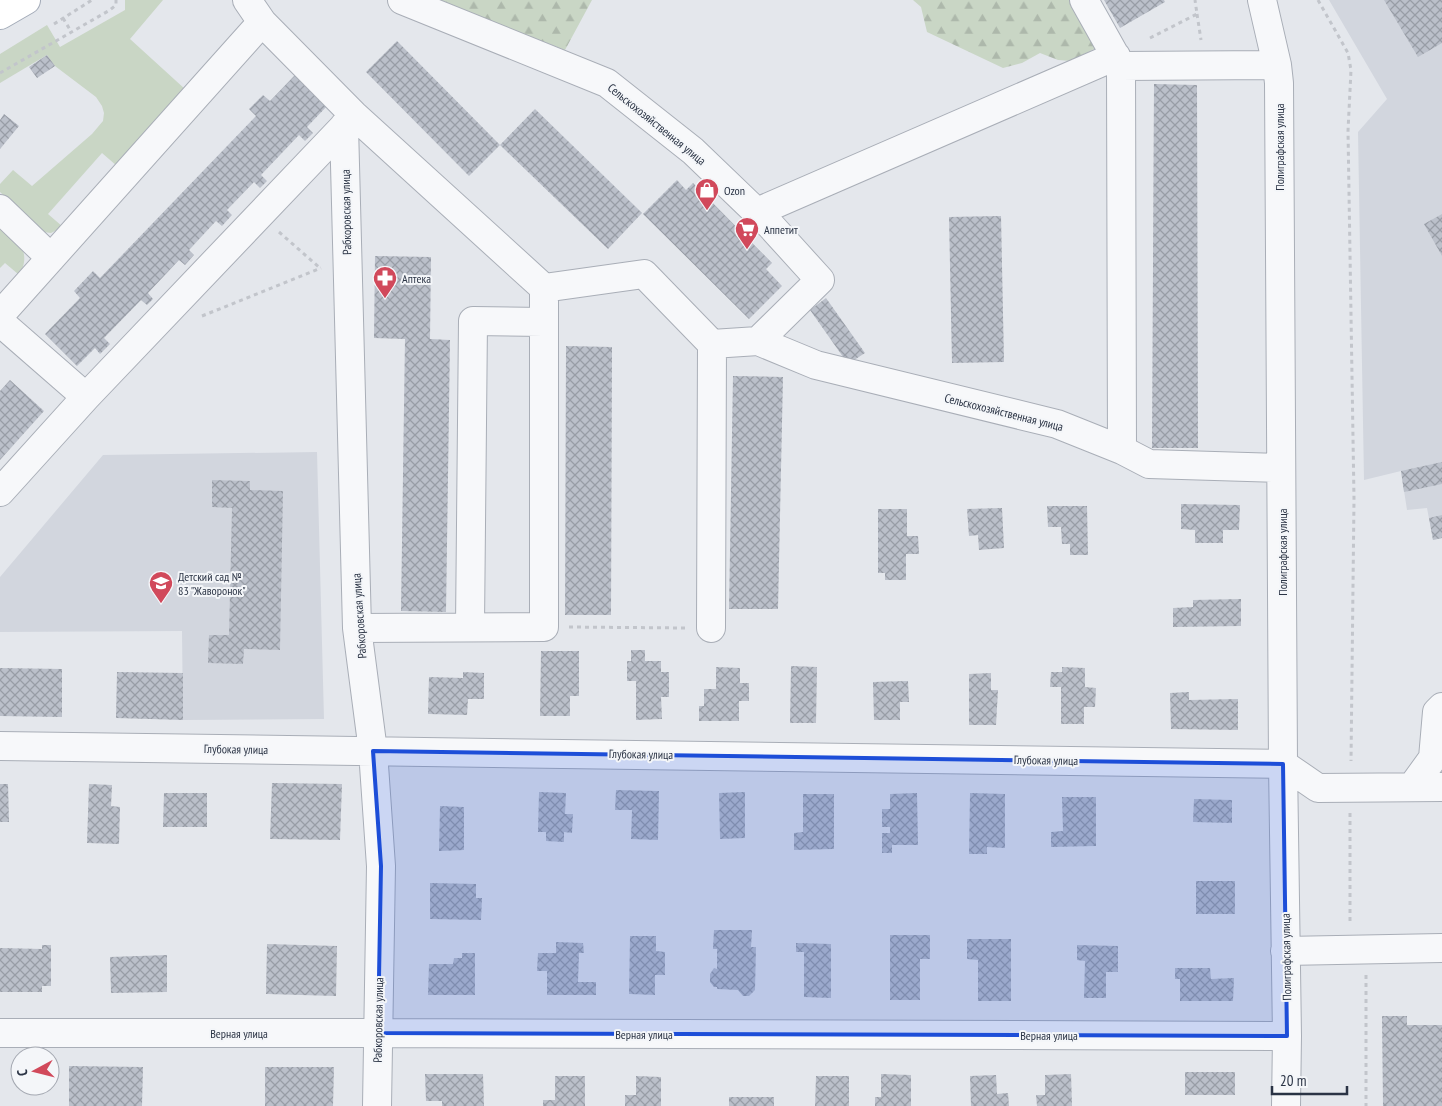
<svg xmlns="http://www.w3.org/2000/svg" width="1442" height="1106" viewBox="0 0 1442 1106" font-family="'PT Sans Narrow',sans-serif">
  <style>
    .built { fill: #d2d6de }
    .grass { fill: #c9d6c5 }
    .forest { fill: url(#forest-firs) }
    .building { fill: url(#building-cross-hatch) }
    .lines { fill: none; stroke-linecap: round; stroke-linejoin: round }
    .minor-casing { stroke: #a9aeb7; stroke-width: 30 }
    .major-casing { stroke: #a3abb8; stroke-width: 30 }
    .path { stroke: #c2c5cb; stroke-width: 3; stroke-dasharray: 4 4; stroke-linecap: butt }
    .minor { stroke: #f7f8fa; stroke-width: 28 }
    .major { stroke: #fff; stroke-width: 28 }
    .marked { fill: #1d4ed8; fill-opacity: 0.2; stroke: #1d4ed8; stroke-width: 4; stroke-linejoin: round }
    .labels { text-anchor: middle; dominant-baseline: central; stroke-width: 4; stroke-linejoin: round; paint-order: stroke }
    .street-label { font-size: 12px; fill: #2b3445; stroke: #f4f6f9 }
    .poi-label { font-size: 12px; fill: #2b3445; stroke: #f4f6f9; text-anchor: start }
  </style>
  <defs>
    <pattern id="forest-firs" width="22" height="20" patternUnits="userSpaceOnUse" patternTransform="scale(1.25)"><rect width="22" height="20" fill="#c9d6c5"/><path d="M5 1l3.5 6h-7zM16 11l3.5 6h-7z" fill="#adb8ab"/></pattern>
    <pattern id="building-cross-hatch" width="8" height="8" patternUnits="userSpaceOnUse" patternTransform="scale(1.25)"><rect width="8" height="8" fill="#bbc0ca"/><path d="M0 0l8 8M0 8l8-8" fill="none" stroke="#989da6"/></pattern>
  </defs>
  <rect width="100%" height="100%" fill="#e4e7ec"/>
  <!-- built -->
  <path class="built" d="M1329 0H1442V538L1433 540 1427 508 1407 510 1401 471 1364 480 1358 132 1387 99Z
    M317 452 324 719 183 720 182 631 0 632V577L103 455Z"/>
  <!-- grass -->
  <path class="grass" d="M125 0H163L130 39 186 90 117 166 102 153 48 214 63 227 51 233 43 232 0 192V184L13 170 32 186 92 134 103 121 104 113 102 106 96 97 55 66 47 55 0 83V54L47 25 60 47 125 10Z
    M0 223C6 230 15 237 20 244 26 252 26 268 18 274L5 263 0 268Z"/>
  <!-- forest -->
  <path class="forest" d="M435 0H592L565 50Z
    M913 0H1091L1113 39 1071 61 1058 60 1040 53 1022 63 1003 68 927 32 921 7Z"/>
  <!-- building -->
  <path class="building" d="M1104 0H1164L1165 2 1120 28Z
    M1384 0H1442V43L1418 57Z
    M397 41 500 145 469 176 366 72Z
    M47 55 55 66 37 78 29 67Z
    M297 73 329 104 307 127 313 133 305 141 299 135 261 175 267 181 260 188 254 182 227 210 232 215 222 226 216 221 189 250 194 255 185 265 179 260 148 293 153 299 147 305 141 300 104 338 110 344 100 354 95 348 77 366 45 334 80 298 74 291 93 271 100 278 256 116 249 109 263 95 270 101Z
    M1154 84 1197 85 1198 448H1152Z
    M535 109 642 213 608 249 500 145Z
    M4 114 19 126 0 149V120Z
    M677 180 686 190 693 183 772 263 766 269 782 286 749 319 643 214Z
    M1442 214V256L1424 224Z
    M1001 216 1004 362 952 363 949 217Z
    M375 256 431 257 430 339 450 340 446 612 401 611 405 339 374 338Z
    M826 298 865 353 848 364 810 310Z
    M566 346 612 347 611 615H565Z
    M733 376 783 377 778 609H729Z
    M10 380 44 411 0 460V391Z
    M1442 462V484L1404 492 1401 471Z
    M212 480 250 481V490L283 491 280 650 244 649 243 664 208 663 209 635H229L232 508 212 507Z
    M1181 504 1240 505 1239 530H1223V543H1195V530L1181 529Z
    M1047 506H1087L1088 555H1070V544H1062L1061 527H1048Z
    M1002 508 1004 548 979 550 978 535 969 536 967 509Z
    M878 509H907V536H918L919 554H906V580H885V573H878Z
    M1442 515V538L1433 540 1429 518Z
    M1241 599V626L1173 627V608L1193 607V600Z
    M631 650H645V661H661V672H669V697H661L662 719 636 720V681H627V661H631Z
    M541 651H579V696H570V716H540Z
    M791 666 817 667 816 723H790Z
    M716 667 740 668V683H749V701H739V721H699V706H704V689H716Z
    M1062 667 1085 668V687L1096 688 1095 707H1084V724H1061V687H1050L1051 672H1062Z
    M0 668 62 669V717L0 716Z
    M117 672 183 673V720L116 718Z
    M463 672 484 673V699H468L467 715 428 714 429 677 463 678Z
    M991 673V690H998L996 725H969V674Z
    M908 681 909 702H900V720H874L873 682Z
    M1189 692V700L1238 699V730L1171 729 1170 693Z
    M272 783 342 784 340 840 270 839Z
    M0 784H8L9 822H0Z
    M89 784 112 785 111 806 120 807 119 844 87 843Z
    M616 790 659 791 658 840 631 839 632 810H615Z
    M539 792 566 793 565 814H573L572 833 564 832V842L546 841V832H538Z
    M745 792V838L720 839 719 793Z
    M164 793H207V827H163Z
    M917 793 918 845H892V853H882V833H890V827H882V809H890V794Z
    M970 793 1005 794V848L987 847V854H969Z
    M803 794H834V849L794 850V833L803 832Z
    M1062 797H1096V846L1051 847V832L1063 831Z
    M1194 799 1232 800V823L1193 822Z
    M440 806 464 807V850L439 851Z
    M1196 881H1235V914H1196Z
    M430 883 476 884V898H482L481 920 430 919Z
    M714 930H752L751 947H756L755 990 749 996H743L738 990 717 989V987H714L710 982V974L714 968 717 969V949H713Z
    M890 935H930V959H920V1000H890Z
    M630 936H656V951L665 952V975H655V995L629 994Z
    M967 939H1011V1001H978V960L967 959Z
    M556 942 583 943 584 953H579L578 982H596V995H547V971H537L538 953H556Z
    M796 943 831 944V998L804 997V952H796Z
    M267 944 337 946 336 996 266 994Z
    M42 945H51V986H42V992H0V948L42 949Z
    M1077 945 1118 946V972H1106V998H1084L1085 961 1077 960Z
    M462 953H475V995H428L429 964H453L454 958H462Z
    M167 955V992L111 993 110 957Z
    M1175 968H1210L1211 979 1234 978 1233 1001H1180V979H1175Z
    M1382 1016H1407V1025H1442V1106H1383Z
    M69 1066 143 1067 142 1106H69Z
    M265 1067H334L333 1106H265Z
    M1185 1072H1235V1095H1185Z
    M425 1074H483L484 1106H442V1101H426Z
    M881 1074 911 1075V1106H875V1097H881Z
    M1071 1074 1072 1106H1037L1036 1095H1045V1075Z
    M996 1075 997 1094 1008 1093 1009 1106H971L970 1076Z
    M555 1076H585V1106H543V1100H555Z
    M636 1076 661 1077V1106H625V1095H636Z
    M816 1076H849V1106H815Z
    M729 1097H774V1106H729Z"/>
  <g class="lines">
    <!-- minor casing -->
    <g class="minor-casing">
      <path id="minor" d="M247 0 262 22 354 115 544 288V627L357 628
        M402 0 607 83 693 151 771 226 820 280 758 341 712 344 644 274 544 288
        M1084 0 1121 66
        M1262 0 1277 65 1279 83 1283 764 1287 1036 1286 1106
        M344 126 357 628 373 751 381 866 377 1106
        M0 209 51 258
        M757 212 1116 56
        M0 315 262 22
        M0 322 86 397
        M758 341 816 365 1057 424 1122 450 1149 464 1281 468
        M1122 450 1121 66 1277 65
        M0 492 86 397 352 118
        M470 626 473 321 543 322
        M711 628 712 344
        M0 746 1283 764 1318 788 1442 787
        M1412 787 1433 758 1437 712 1442 707
        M1285 951 1442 948
        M0 1033H378L1287 1036"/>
    </g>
    <!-- major casing -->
    <g class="major-casing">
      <path id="major" d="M0 15 26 0"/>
    </g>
    <!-- path -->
    <path class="path" d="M1318 0 1348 53 1351 70 1348 131 1354 499 1351 761
      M1197 14 1201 40
      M63 18 72 33
      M54 24 92 0
      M1150 38 1197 14 1195 0
      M0 73 110 10 116 5V0
      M279 232 320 268
      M202 316 321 268
      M569 627 685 628
      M1350 813V924
      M1366 975V1106"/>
    <!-- minor -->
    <use href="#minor" class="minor"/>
    <!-- major -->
    <use href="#major" class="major"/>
  </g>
  <!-- marked area -->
  <path class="marked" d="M373 751 1283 764 1287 1036 378 1033 381 866Z"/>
  <!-- icons -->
  <defs>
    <g id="shop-pin" transform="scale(1.25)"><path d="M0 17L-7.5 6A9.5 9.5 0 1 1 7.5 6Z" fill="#d1495b" stroke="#f4f6f9"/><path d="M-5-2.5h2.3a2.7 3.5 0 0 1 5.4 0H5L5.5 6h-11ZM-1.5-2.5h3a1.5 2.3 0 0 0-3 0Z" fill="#fff"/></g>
    <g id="supermarket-pin" transform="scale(1.25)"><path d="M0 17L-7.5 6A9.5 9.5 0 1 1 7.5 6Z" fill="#d1495b" stroke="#f4f6f9"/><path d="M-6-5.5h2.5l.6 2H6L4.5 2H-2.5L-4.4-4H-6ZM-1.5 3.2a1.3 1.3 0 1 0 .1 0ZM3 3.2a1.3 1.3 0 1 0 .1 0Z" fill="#fff"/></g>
    <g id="pharmacy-pin" transform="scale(1.25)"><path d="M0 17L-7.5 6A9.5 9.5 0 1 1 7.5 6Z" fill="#d1495b" stroke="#f4f6f9"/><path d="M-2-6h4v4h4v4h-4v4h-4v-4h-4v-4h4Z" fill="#fff"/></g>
    <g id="school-pin" transform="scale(1.25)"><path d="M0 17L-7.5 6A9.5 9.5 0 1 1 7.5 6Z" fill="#d1495b" stroke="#f4f6f9"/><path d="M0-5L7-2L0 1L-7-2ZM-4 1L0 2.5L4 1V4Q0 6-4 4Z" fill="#fff"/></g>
  </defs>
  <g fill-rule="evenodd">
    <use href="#shop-pin" x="707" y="190"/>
    <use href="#supermarket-pin" x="747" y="229"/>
    <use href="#pharmacy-pin" x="385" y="278"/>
    <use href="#school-pin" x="161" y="583"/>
  </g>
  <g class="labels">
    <!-- street labels -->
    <g class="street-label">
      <text transform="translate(657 124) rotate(39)">Сельскохозяйственная улица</text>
      <text transform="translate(1279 147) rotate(-90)">Полиграфская улица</text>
      <text transform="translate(346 212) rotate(-91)">Рабкоровская улица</text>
      <text transform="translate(1004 412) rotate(14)">Сельскохозяйственная улица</text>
      <text transform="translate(1282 552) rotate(-90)">Полиграфская улица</text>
      <text transform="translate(359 616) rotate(-94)">Рабкоровская улица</text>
      <text transform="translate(236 749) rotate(1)">Глубокая улица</text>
      <text transform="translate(641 754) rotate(1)">Глубокая улица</text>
      <text transform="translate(1046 760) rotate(1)">Глубокая улица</text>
      <text transform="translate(1286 957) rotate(-91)">Полиграфская улица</text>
      <text transform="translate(378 1020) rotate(-89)">Рабкоровская улица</text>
      <text x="239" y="1033">Верная улица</text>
      <text x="644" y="1034">Верная улица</text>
      <text x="1049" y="1035">Верная улица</text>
    </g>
    <!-- poi labels -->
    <g class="poi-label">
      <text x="724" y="190">Ozon</text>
      <text x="764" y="229">Аппетит</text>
      <text x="402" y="278">Аптека</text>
      <text x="178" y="576">Детский сад №<tspan x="178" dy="14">83 "Жаворонок"</tspan></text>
    </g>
  </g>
  <!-- north arrow -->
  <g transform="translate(35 1071) rotate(263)"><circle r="24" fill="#f4f6f9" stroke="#a4a8b1"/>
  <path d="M0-4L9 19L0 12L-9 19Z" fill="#d1495b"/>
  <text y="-8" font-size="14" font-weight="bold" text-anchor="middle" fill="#2b3445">С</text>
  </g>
  <!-- scale -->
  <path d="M1272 1086v8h75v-8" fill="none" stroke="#2b3445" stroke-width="2.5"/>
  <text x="1280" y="1086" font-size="15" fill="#2b3445" stroke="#f4f6f9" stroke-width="4" paint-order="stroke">20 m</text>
</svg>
